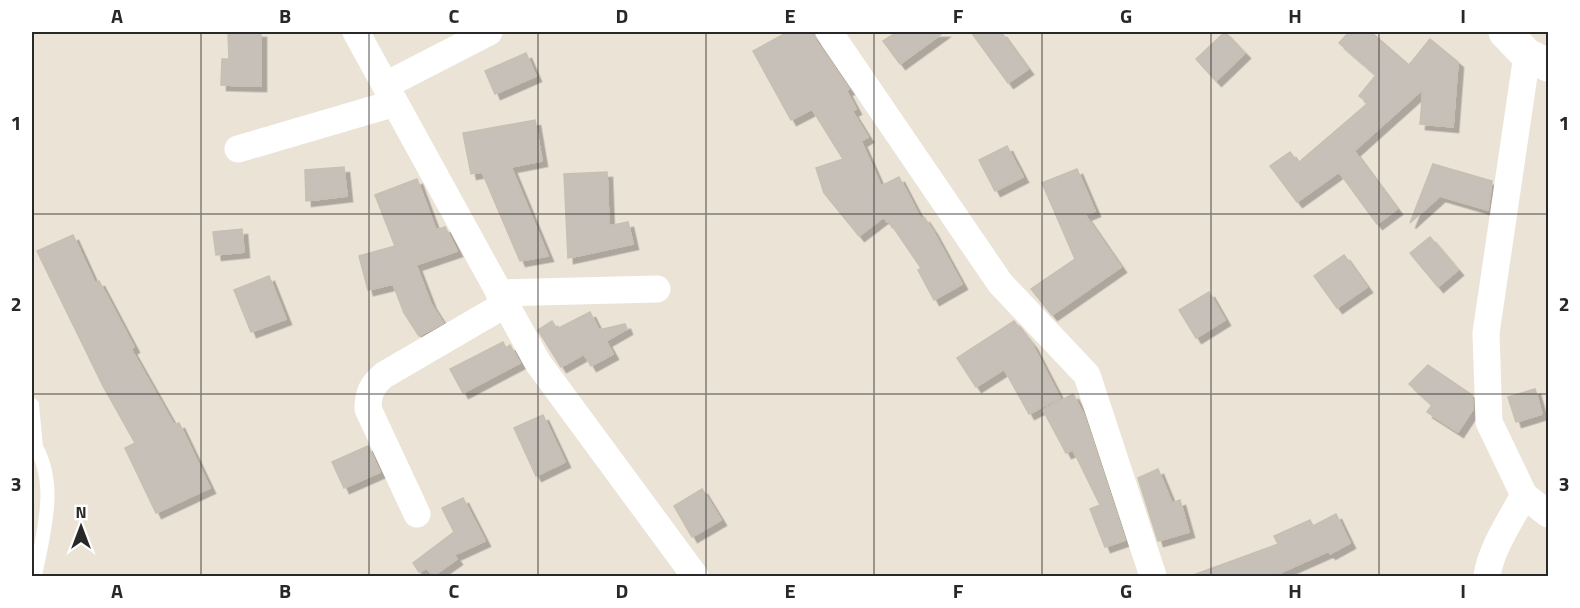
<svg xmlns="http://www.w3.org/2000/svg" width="1580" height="608" viewBox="0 0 1580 608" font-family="'Titillium Web',sans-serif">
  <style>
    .building { fill: #c7c0b8; stroke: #c7bfb1; stroke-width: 1.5; filter: url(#shadow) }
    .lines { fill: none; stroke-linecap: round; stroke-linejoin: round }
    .service { stroke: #fff; stroke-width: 14 }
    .minor { stroke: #fff; stroke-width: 27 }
    .tertiary { stroke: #fff; stroke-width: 33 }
    .grid { fill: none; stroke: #282828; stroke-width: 1.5; stroke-opacity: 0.55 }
    .neatline { fill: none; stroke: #282828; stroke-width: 2 }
    .grid-label { font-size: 20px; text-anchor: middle; font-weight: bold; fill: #282828 }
  </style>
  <defs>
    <filter id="shadow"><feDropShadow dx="5.5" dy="5.5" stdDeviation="0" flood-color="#0004"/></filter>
  </defs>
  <rect width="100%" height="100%" fill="#ece3d7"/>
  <!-- building -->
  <path class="building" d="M228 32H261V86L221 85 222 59H229Z
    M788 32H814L816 41 849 89 846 90 856 109 852 111 868 137 861 141 881 186 899 177 921 219 924 217 933 231 962 284 934 300 918 270 921 268 889 221 887 222 884 217 859 236 824 193 816 168 843 159 812 109 791 120 753 51Z
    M897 32H944L900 64 883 41Z
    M971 32H1001L1028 69 1008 83Z
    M1225 32 1245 53 1216 81 1196 59Z
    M1349 32H1371L1409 65 1430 39 1458 62 1453 127 1420 124 1423 89 1354 151 1397 209 1377 224 1339 172 1297 202 1270 166 1290 152 1298 163 1368 103 1359 96 1376 75 1339 43Z
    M526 53 536 76 495 94 485 71Z
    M535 120 542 161 511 167 548 256 520 261 482 172 471 174 463 133Z
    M1007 146 1023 177 995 191 979 160Z
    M1433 164 1492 181 1488 210 1440 196 1410 223Z
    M344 167 347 196 306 201 305 170Z
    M1077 169 1095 211 1085 215 1121 267 1052 315 1031 289 1075 259 1042 183Z
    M607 172 609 226 628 222 633 244 568 258 564 174Z
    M417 179 436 230 445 227 457 251 416 265 431 304 443 323 419 336 404 313 393 284 368 290 359 256 395 246 375 195Z
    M242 229 244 252 216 255 213 232Z
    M73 235 95 283 99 281 134 347 131 349 174 425 179 423 210 488 156 513 125 448 135 443 103 386 37 251Z
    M1430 237 1458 270 1438 287 1410 253Z
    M1344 255 1367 287 1337 308 1314 276Z
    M269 276 286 319 251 332 234 290Z
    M1209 292 1225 320 1196 338 1179 310Z
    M590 312 599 330 625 324 627 329 606 341 613 354 591 366 584 354 561 367 538 330 552 321 557 329Z
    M1014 321 1032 344 1060 398 1029 414 1004 369 976 387 957 358Z
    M503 342 506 348 510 345 520 363 463 393 450 369Z
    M1428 365 1472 395 1473 409 1458 432 1427 412 1432 405 1409 384Z
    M1535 389 1542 414 1516 422 1508 397Z
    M1073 394 1084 415 1125 540 1105 547 1090 509 1100 505 1073 450 1066 453 1043 410Z
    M543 415 565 462 536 476 514 428Z
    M368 446 380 472 344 488 332 462Z
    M1158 469 1172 503 1180 500 1189 532 1158 541 1138 478Z
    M702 489 721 520 692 537 674 506Z
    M463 498 485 541 454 555 457 559 433 576 427 568 419 572 413 563 454 532 442 508Z
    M1336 514 1350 543 1330 554 1329 551 1273 576H1196V574L1278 544 1274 536 1310 520 1313 526Z"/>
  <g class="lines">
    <!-- service -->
    <path class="service" d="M32 405 36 448
      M32 441C60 481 43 533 35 576"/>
    <!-- minor -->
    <path class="minor" d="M356 32 538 363 695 576
      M829 32 1000 283 1087 375 1153 576
      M1527 55 1486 333 1489 422 1524 495 1548 514
      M386 85 489 32
      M238 149 395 103
      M499 293 657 289
      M417 514 368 409C368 393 372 385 384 375L506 304
      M1487 576C1491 548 1511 520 1524 495"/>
    <!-- tertiary -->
    <path class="tertiary" d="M1505 32 1527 55 1548 65"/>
  </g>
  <!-- grid -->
  <path class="grid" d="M201 32V576M369 32V576M538 32V576M706 32V576M874 32V576M1042 32V576M1211 32V576M1379 32V576M32 214H1548M32 394H1548"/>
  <!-- border -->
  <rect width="1580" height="608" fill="none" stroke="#ffffff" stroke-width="66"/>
  <!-- north arrow -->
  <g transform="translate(81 527)" stroke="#ffffff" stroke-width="4.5" paint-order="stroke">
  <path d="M0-4.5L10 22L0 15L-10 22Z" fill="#282828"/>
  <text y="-9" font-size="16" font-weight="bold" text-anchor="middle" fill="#282828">N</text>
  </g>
  <rect x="33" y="33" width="1514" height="542" class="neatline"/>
  <g class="grid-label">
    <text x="117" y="23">A</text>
    <text x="285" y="23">B</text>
    <text x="454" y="23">C</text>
    <text x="622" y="23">D</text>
    <text x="790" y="23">E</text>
    <text x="958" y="23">F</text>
    <text x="1126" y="23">G</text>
    <text x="1295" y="23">H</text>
    <text x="1463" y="23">I</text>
    <text x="16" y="130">1</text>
    <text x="1564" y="130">1</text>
    <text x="16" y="311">2</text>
    <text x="1564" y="311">2</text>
    <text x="16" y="491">3</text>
    <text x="1564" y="491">3</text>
    <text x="117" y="598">A</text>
    <text x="285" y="598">B</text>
    <text x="454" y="598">C</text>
    <text x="622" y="598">D</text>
    <text x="790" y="598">E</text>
    <text x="958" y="598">F</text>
    <text x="1126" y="598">G</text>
    <text x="1295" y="598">H</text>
    <text x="1463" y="598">I</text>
  </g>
</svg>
